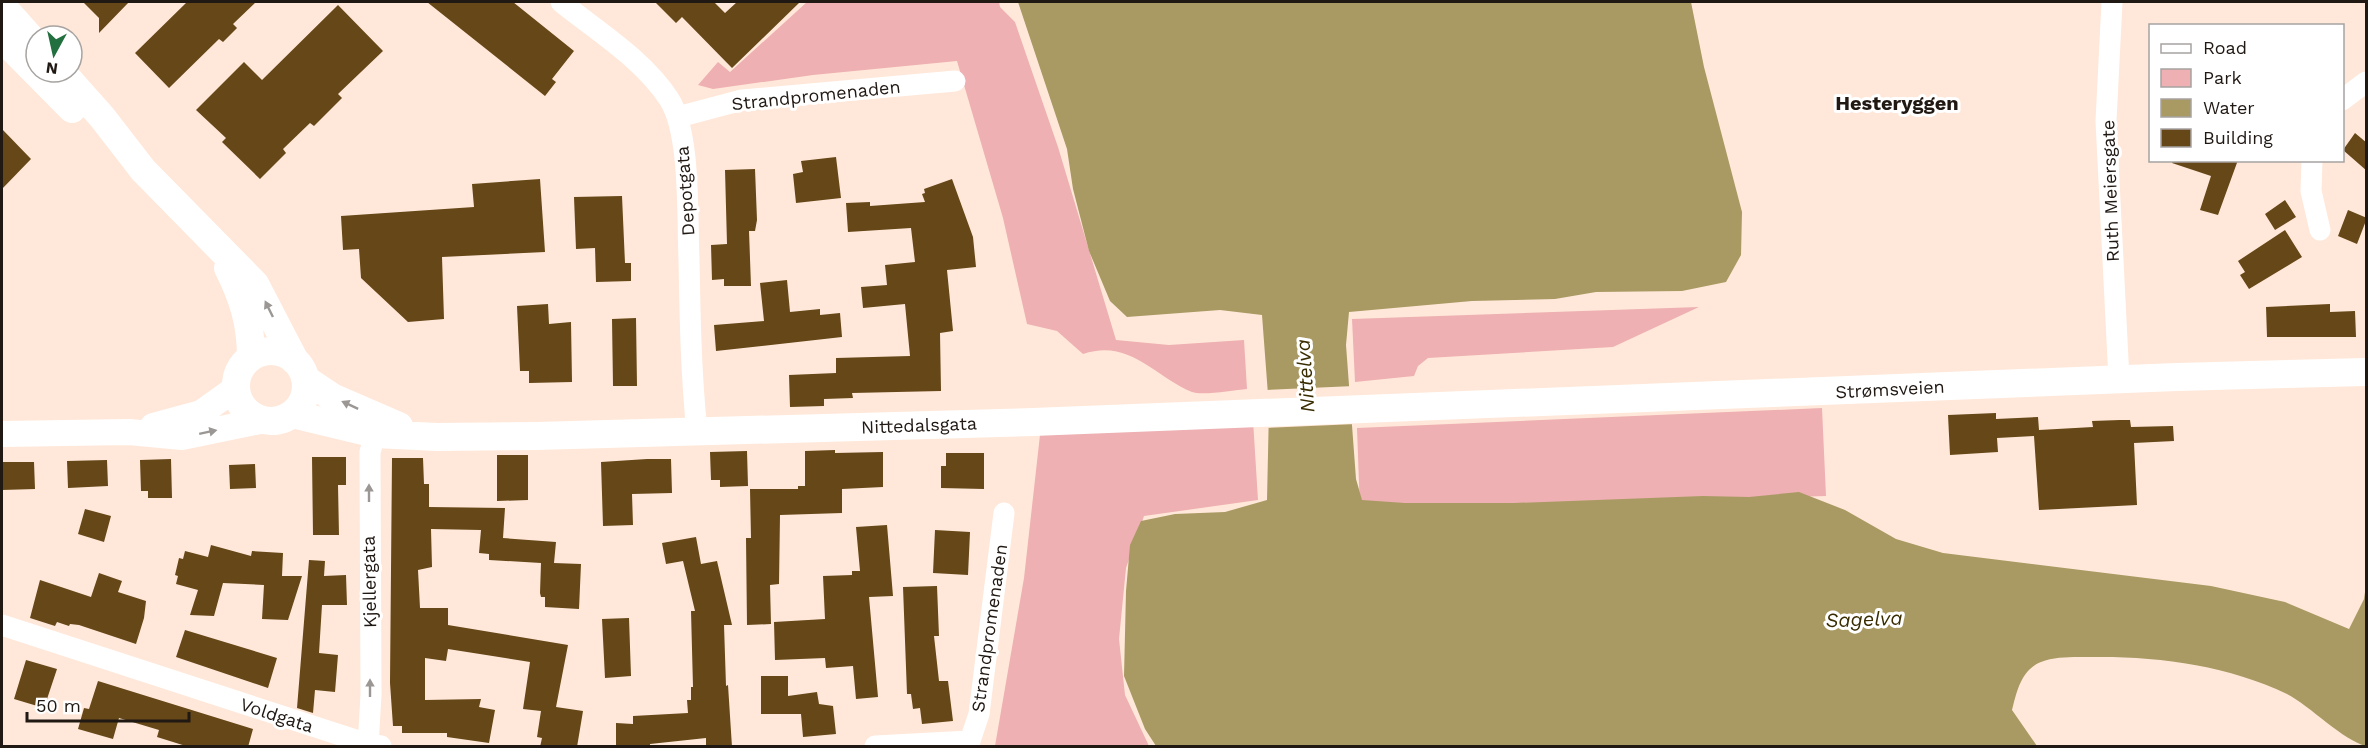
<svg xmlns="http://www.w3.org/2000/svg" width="2368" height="748" viewBox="0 0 2368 748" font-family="'Work Sans',sans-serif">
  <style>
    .green { fill: #eeb0b2 }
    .water { fill: #a99a63 }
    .pier { fill: #ffe8d9 }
    .building { fill: #664717 }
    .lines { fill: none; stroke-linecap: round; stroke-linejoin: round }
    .minor { stroke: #fff; stroke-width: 21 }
    .tertiary { stroke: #fff; stroke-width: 26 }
    .secondary { stroke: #fff; stroke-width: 28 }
    .oneway { fill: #9b9795 }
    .labels { text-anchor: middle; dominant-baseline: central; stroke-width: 6; stroke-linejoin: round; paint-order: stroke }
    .street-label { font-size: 18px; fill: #201813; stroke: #fff }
    .neighbourhood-label { font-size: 20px; font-weight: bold; fill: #201813; stroke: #fff }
    .water-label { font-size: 20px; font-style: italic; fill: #382c00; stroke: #fff }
  </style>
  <rect width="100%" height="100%" fill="#ffe8d9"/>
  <!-- green -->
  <path class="green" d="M807 2H999L1000 7 1015 22 1058 147 1116 340 1169 345 1244 340 1247 389C1234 390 1202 396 1192 392 1154 376 1129 338 1083 354L1057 331 1027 324 1003 218 957 61 813 75 713 89 698 85 718 62 730 72Z
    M1699 307 1613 347 1428 358 1418 366 1414 376 1355 382 1352 319Z
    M1822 408 1826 496 1360 511 1357 428Z
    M1253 420 1258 500 1144 516 1126 568 1119 639 1125 695 1149 746H995L1024 578 1041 426Z"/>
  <!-- water -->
  <path class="water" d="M1018 2H1691L1704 67 1742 212 1741 255 1726 282 1682 291 1596 292 1555 299 1472 301 1349 312 1346 345 1356 479 1362 500 1405 503H1514L1703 496 1749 497 1799 492 1845 510 1896 539 1943 553 2211 586 2285 602 2349 629 2364 599 2366 585V746C2344 741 2310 706 2287 694 2227 665 2157 656 2091 657 2075 657 2056 656 2041 662 2021 670 2017 691 2012 710L2037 746H1156L1145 729 1124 676 1126 591 1130 545 1141 521 1175 514 1225 512 1267 500 1269 408 1262 315 1220 310 1127 317 1110 301 1089 251 1073 189 1067 149Z"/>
  <!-- pier -->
  <path class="pier" d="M1354 386 1356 424 1266 428 1265 390Z"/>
  <!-- building -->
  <path class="building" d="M83 2H129L99 33V18Z
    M187 2H256L233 24 237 28 223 42 219 39 169 88 135 53Z
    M427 2H513L574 51 552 79 556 82 545 96Z
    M655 2H714L725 13 737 2H800L732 68 682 17 676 23Z
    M338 5 383 51 338 94 342 98 314 126 310 123 283 149 286 153 260 179 222 142 226 138 196 110 244 62 262 80Z
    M2 129 31 159 2 189Z
    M2355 133 2367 143V171L2343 150Z
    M836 157 841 198 796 203 793 174 803 172 801 161Z
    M2173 160H2238L2218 215 2200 210 2211 176 2172 163Z
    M755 169 757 220 755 231H749L751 286H724V279L712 280 711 245 727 244 725 170Z
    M540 179 545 252 442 257 444 319 408 322 361 278 359 249 343 250 341 216 474 207 472 184Z
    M952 179 973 237 976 267 947 270 953 331 940 333 941 391 852 393 853 398 824 399V406L790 407 789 375 836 373V358L910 356 905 304 863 308 861 287 887 285 885 265 915 262 911 228 848 232 846 203 870 202V206L925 202 922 194 925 193 924 189Z
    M622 196 625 263H631V281L596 282 595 248 576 249 574 197Z
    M2285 200 2296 217 2275 230 2265 214Z
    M2348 210 2367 218 2357 244 2338 236Z
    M2285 230 2302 257 2249 289 2240 275 2245 272 2238 261Z
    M787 280 790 312 820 309V315L840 313 842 337 716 351 714 325 764 321 760 283Z
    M548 304 549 324 571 322 572 382 529 383V371H520L517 306Z
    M2330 304V312L2355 311 2356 337H2267L2266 307Z
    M636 318 637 386H613L612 319Z
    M1996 413V419L2038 417 2039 430 2093 427 2092 421 2120 420H2130L2131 427 2173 426 2174 441 2134 443 2137 505 2039 510 2034 436 1997 438 1998 452 1950 455 1948 415Z
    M835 450V453L883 452V487L842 489V513L780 515 779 584 770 585 771 624 747 625 746 538H751L750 489H798V486H805V451Z
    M747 451 748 486 720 487V480H711L710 452Z
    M946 453H984V489L941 488V466H946Z
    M497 455H528V500L497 501Z
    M312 457H346V485H338L339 535H313Z
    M392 458H423L424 484H429V507L505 508 503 538 556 542 554 563 581 564 579 609 545 607V597H541L540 593 541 563 489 560V554L479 553 481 530 431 529 432 567 418 570 420 608H448V625L568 645 556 707 583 711 577 747H540L542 738 537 737 541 711 523 709 530 662 448 649 446 661 425 658V700L481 699 479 707 495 710 489 743 447 737V733H402V726H393L390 683Z
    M171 459 172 498H148V491H141L140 460Z
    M647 459H671L672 493 632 494 633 525 603 526 601 462Z
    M107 460 108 486 68 488 67 461Z
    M2 462H34L35 489 2 490Z
    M255 464 256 488 230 489 229 465Z
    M85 509 111 516 104 542 78 534Z
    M887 525 893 596 869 597 878 697 856 699 853 666 826 668 825 658 775 660 774 622 825 619 823 576 852 575V571H860L856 527Z
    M935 530 970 532 968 575 933 573Z
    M696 537 701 564 717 561 732 625H724L726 686 728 685 732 747H706V738L650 744V747H616V723L633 724V716L688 713 687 700H691V687H693L691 611H695L683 561 666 564 662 543Z
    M211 545 251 556 252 551 283 553 282 576H302L288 620 262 619 264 585 223 583 214 616 190 615 198 590 176 584 178 576 175 575 179 558 183 559 185 551 208 557Z
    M309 560 325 561 324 576 346 575 347 605H322L319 653 338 655 335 692 315 690 313 713 297 708Z
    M99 573 122 581 118 592 146 601 144 618 136 644 79 625 70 624 69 626 57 622 55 626 30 618 40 580 91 597Z
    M937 586 939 636H934L939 681H948L953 721 922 724 920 708 913 709 911 694H907L903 587Z
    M629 618 631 676 605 678 602 619Z
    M185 630 277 658 268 688 176 657Z
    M26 660 57 669 44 708 14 699Z
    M761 676H788V696L817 692 819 704 833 706 836 734 803 737 801 714H761Z
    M98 681 253 729 248 747H189L157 737 159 730 119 718 113 739 78 729 84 708 89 709Z"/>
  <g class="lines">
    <!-- minor -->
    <path class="minor" d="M561 2C597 31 643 59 669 99 691 133 687 217 689 259 690 317 691 374 697 432
      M2112 2 2106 121 2119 380
      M2342 100 2366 82
      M678 117 742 100 955 81
      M2312 160 2311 191 2320 230
      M2 625 368 744 381 746
      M368 746 371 695 370 452 379 422
      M875 746 970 741
      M965 746 970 741 979 714 1004 513"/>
    <!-- tertiary -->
    <path class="tertiary" d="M153 426 201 413 236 388
      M2 434 129 432 182 437 265 420"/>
    <!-- secondary -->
    <path class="secondary" d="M2 6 36 44
      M2 38 72 109
      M62 72 102 117 143 170 255 284 295 361
      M228 268C243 297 251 324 251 357
      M236 386a35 35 0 1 1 70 0a35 35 0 1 1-70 0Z
      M305 379 332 397 399 426
      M292 414 375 434 437 437 537 436 1033 422 2177 377 2366 372"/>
  </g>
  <!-- one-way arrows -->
  <defs><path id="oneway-solid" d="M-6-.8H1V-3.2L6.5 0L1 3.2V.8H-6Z" transform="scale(1.5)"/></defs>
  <g class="oneway">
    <use href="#oneway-solid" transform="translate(269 309) rotate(-116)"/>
    <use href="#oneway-solid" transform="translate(350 405) rotate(-155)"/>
    <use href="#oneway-solid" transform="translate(208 432) rotate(-12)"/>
    <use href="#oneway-solid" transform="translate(369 493) rotate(-90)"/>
    <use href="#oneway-solid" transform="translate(370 688) rotate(-90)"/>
  </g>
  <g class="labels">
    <!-- street labels -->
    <g class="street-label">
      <text transform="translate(816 95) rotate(-6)">Strandpromenaden</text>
      <text transform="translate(685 191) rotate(-94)">Depotgata</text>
      <text transform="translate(2110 191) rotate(-92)">Ruth Meiersgate</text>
      <text transform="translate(1890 389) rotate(-3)">Strømsveien</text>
      <text transform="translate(919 425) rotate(-2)">Nittedalsgata</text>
      <text transform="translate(369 582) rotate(-91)">Kjellergata</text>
      <text transform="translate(989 628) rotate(-82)">Strandpromenaden</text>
      <text transform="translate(277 715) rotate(18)">Voldgata</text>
    </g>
    <!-- neighbourhood labels -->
    <g class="neighbourhood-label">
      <text x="1897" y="103">Hesteryggen</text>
    </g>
    <!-- water labels -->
    <g class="water-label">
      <text transform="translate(1305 376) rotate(-94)">Nittelva</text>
      <text transform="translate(1864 619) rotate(-2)">Sagelva</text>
    </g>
  </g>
  <!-- border -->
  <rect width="2368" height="748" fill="none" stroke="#201813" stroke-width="6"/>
  <!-- legend -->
  <rect x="2149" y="24" width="195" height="138" fill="#ffffff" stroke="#a6a3a1" stroke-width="1.5"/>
  <rect x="2161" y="44" width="30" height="9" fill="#ffffff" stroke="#a6a3a1" stroke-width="1.5"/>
  <text x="2203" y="54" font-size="18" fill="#201813">Road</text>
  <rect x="2161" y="69" width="30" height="18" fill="#eeb0b2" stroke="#a6a3a1" stroke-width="1.5"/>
  <text x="2203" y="84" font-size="18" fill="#201813">Park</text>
  <rect x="2161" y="99" width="30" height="18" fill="#a99a63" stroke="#a6a3a1" stroke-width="1.5"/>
  <text x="2203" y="114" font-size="18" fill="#201813">Water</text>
  <rect x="2161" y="129" width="30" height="18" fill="#664717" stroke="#a6a3a1" stroke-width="1.5"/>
  <text x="2203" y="144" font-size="18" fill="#201813">Building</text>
  <!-- north arrow -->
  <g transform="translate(54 54) rotate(188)"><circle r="28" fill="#ffffff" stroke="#a6a3a1" stroke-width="1.5"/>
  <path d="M0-4.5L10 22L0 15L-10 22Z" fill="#226f3f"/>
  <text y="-9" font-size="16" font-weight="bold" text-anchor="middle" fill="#201813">N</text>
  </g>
  <!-- scale -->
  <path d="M27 712v9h162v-9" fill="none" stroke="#201813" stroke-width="3"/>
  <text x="36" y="712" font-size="18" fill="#201813" stroke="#ffffff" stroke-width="4.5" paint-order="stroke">50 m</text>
</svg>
